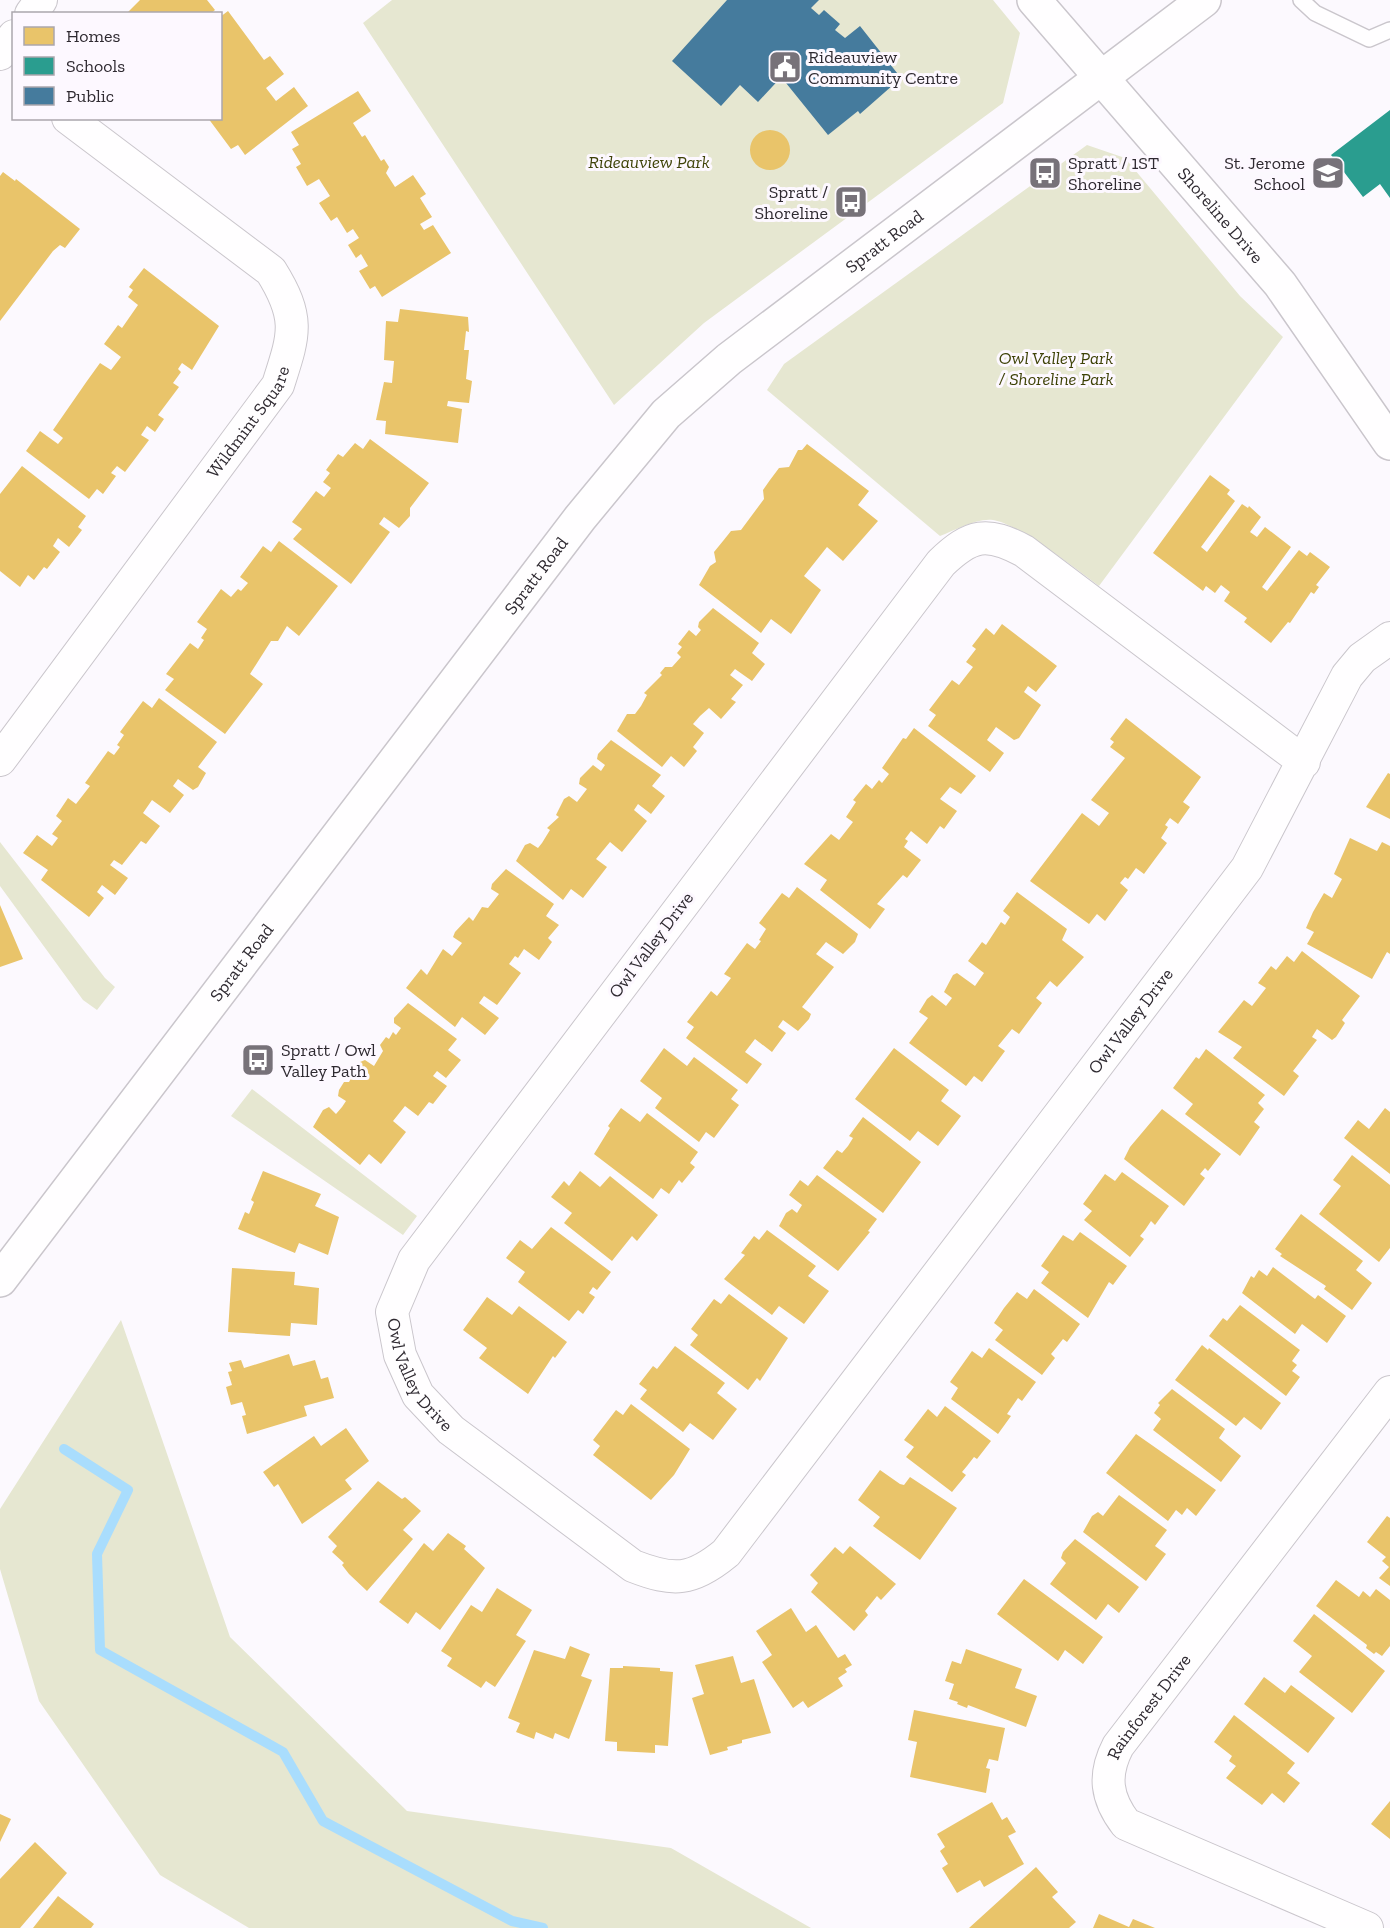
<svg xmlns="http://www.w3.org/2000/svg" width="1390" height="1928" viewBox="0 0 1390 1928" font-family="'Zilla Slab',serif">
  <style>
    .green { fill: #e6e7d1 }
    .homes { fill: #e9c46a }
    .schools { fill: #2a9d8f }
    .public { fill: #457b9d }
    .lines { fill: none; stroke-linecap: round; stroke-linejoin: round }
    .stream { stroke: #a9ddfd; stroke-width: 10 }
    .lane-casing { stroke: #cac6cc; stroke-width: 18 }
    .street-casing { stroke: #cac6cc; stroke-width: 34 }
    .secondary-casing { stroke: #cac6cc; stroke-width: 36 }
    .lane { stroke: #fffeff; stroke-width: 15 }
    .street { stroke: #fffeff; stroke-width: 32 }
    .secondary { stroke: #fffeff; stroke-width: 33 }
    .labels { text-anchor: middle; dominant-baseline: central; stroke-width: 6; stroke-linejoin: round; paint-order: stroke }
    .poi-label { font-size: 18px; fill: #2f2a31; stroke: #fdf8ff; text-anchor: start }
    .park-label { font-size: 18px; font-style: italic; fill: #3e4207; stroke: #fdf8ff }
    .street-label { font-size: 18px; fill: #2f2a31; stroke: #fdf8ff }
  </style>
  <rect width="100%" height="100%" fill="#fcf9fe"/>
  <!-- green -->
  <path class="green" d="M392 0H993L1020 33 1003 103 704 323 614 405 363 23Z
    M1087 145 1125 158 1240 296 1283 337 1099 586C1078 570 1017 523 993 520 976 518 956 530 940 536L767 390 784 364Z
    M0 842 105 978 115 987 97 1010 83 1000 0 886Z
    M252 1089 417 1216 403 1235 231 1116Z
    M121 1320 230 1637 407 1811 671 1848 811 1928H249L160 1875 39 1701 0 1569V1509Z"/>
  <!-- homes -->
  <path class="homes" d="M140 0H207L215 10 210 14H126Z
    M228 11 264 60 270 56 284 74 266 88 276 101 294 87 308 106 245 155 238 145 231 149 208 118H220V17Z
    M358 91 371 111 353 123 362 137 365 135 381 161 384 159 389 167 386 173 395 187 413 175 426 194 420 198 432 217 420 224 424 230 433 225 451 253 382 297 375 286 370 289 359 271 368 266 361 254 356 258 348 245 359 238 353 229 347 233 337 217 331 221 319 203 330 196 319 179 307 186 296 167 301 164 292 149 299 145 291 132Z
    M750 150a20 20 0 1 1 40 0a20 20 0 1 1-40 0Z
    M3 172 15 181 16 179 80 229 65 248 60 245 53 251 0 321V176Z
    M144 268 219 326 192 370 182 363 178 369 181 372 173 383 179 387 158 415 164 419 155 432 147 426 141 435 149 440 125 472 117 466 111 473 116 476 103 494 97 489 89 499 26 451 40 431 58 444 63 438 53 430 87 381 100 363 111 370 121 357 104 344 118 325 122 328 138 305 128 297 133 290 129 287Z
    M400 309 468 317 469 332 466 331 464 350H469L466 379 472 381 469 403 448 401 447 406 462 409 458 443 385 434 386 421 376 420 384 382 392 383 394 361 384 360 386 321 398 322Z
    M370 439 429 483 410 508V516L399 528 384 517 379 524 390 532 351 584 293 539 302 529 292 522 316 491 324 497 331 488 323 482 330 473 326 470 338 454 343 457 355 443 363 449Z
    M807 444 869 491 858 505 878 521 843 561 827 547 804 576 821 590 791 634 771 619 761 633 699 585 710 566 716 562 714 552 723 541 731 531 741 530 764 499 763 490 770 480 779 468 789 467 798 450H802Z
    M22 466 86 516 78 527 82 530 69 547 58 538 53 546 60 552 47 569 44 567 34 580 28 575 20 587 0 571V494Z
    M1210 475 1230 490 1227 494 1235 501 1201 547 1207 552 1242 504 1248 508 1249 506 1261 517 1250 532 1257 537 1265 527 1291 547 1262 587 1267 591 1299 550 1307 556 1310 552 1330 567 1316 585 1319 587 1314 594 1311 592 1290 623 1288 622 1271 643 1244 622 1247 618 1224 601 1230 592 1221 585 1215 593 1206 586 1203 591 1153 553Z
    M279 541 338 586 299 636 287 626 278 641H271L250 674 263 684 225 734 165 690 174 679 166 674 190 643 198 649 204 640 201 638 207 629 197 622 221 589 231 597 238 589 241 591 248 583 240 577 263 546 271 552Z
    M713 608 759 643 752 653 765 664 752 681 735 669 730 675 743 685 731 699 736 702 721 719 709 708 700 716 693 724 704 733 693 747 697 751 684 767 671 756 662 767 617 731 627 714H635L641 706 647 695 644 693 662 675 660 673 665 667H672L681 657 677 653 682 647 678 644 689 630 696 636 701 630 698 627 699 622Z
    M1002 624 1057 666 1036 692 1028 686 1024 692 1041 705 1019 738 1014 740 996 727 987 740 1004 753 990 772 928 726 936 715 929 710 952 680 959 685 973 667 966 662 976 649 972 646 986 628 994 635Z
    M159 698 217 742 198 767 206 773 198 787 193 790 178 779 173 786 184 795 170 813 152 800 143 813 160 826 146 844 141 841 122 865 114 860 110 865 128 878 115 895 102 885 97 892 104 898 89 917 41 880 48 870 23 853 37 835 52 846 58 838 52 834 62 821 56 816 68 798 76 804 90 786 85 783 108 751 114 755 120 747 117 745 124 735 120 732 143 701 152 708Z
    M1126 718 1201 777 1183 802 1190 807 1178 824 1170 818 1165 825 1168 827 1161 838 1167 843 1155 859 1144 874 1136 868 1128 879 1125 877 1120 883 1128 890 1105 921 1097 914 1089 924 1030 881 1082 813 1099 826 1109 813 1091 800 1125 758 1110 747 1114 742 1110 739Z
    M914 728 976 776 961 794 950 787 940 799 957 811 944 829 940 826 927 844 911 831 905 839 908 841 904 847 921 860 907 878 903 875 877 904 885 909 870 929 820 890 827 880 804 864 831 834 839 840 853 822 846 817 856 802 853 800 866 784 872 789 879 780 882 783 889 774 882 768 903 738 906 739Z
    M611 740 661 775 652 786 665 796 651 814 638 804 634 810 647 821 622 852 610 842 596 859 607 867 583 898 571 889 563 900 516 861 525 845 530 843 538 848 542 843 550 830 547 828 559 817 556 815 564 799 569 796 577 802 587 789 579 784 580 778 593 765 601 771 605 765 597 759 598 754Z
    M1388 773 1390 774V819L1366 807Z
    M1350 838 1377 851 1382 842 1390 846V954L1387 952 1372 979 1307 944 1314 932 1306 928 1313 912 1324 893 1332 898 1342 879 1334 874Z
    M506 869 554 904 546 916 559 925 548 938 552 942 539 960 524 949 518 958 515 956 509 964 521 973 497 1005 484 996 479 1003 499 1018 485 1035 462 1017 455 1027 406 988 421 969 427 975 443 949 452 956 462 943 453 937 455 932 469 917 473 921 482 907 488 908 499 894 491 889 492 884Z
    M797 887 858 934 855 942 843 954 826 942 816 954 834 967 802 1007 811 1014 809 1019 798 1031 783 1020 778 1027 786 1033 772 1052 755 1039 745 1052 762 1064 747 1084 686 1038 694 1027 687 1022 711 991 717 996 731 978 724 974 747 943 755 949 761 941 759 940 766 929 759 923 782 893 789 898Z
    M1017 892 1067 929 1062 940 1084 957 1057 987 1050 981 1036 998 1042 1003 1019 1034 1012 1029 998 1046 1005 1051 982 1082 974 1076 966 1086 909 1043 928 1018 919 1012 927 999 932 995 946 1006 952 998 944 992 953 975 957 973 975 986 984 973 968 961 982 942 986 945 1001 922 1005 925 1010 917 1003 911Z
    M0 905 23 959 0 967Z
    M1302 951 1360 996 1342 1020 1345 1023 1336 1037 1332 1040 1317 1029 1312 1037 1317 1040 1293 1071 1299 1076 1284 1096 1233 1058 1242 1047 1218 1032 1244 1000 1252 1006 1266 988 1258 983 1271 966 1276 970 1287 956 1294 962Z
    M408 1003 457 1039 448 1050 461 1060 446 1078 437 1071 433 1076 447 1086 433 1104 429 1102 418 1116 405 1106 393 1121 406 1132 381 1164 369 1154 360 1165 313 1127 323 1110 329 1107 336 1114 342 1107 346 1101 338 1096 339 1090 344 1082H349L360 1062 365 1060 374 1066 383 1051 380 1045 386 1037 389 1039 393 1032 396 1035 401 1028 394 1023V1018Z
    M664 1048 687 1066 694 1057 738 1090 731 1099 739 1105 714 1138 706 1132 699 1142 655 1108 662 1098 640 1081Z
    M894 1048 949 1090 941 1101 961 1116 938 1146 918 1131 910 1141 855 1099Z
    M1206 1049 1265 1095 1258 1103 1264 1109 1254 1122 1260 1127 1240 1156 1185 1114 1193 1104 1173 1088 1196 1057 1199 1059Z
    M621 1108 640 1122 647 1113 698 1152 690 1163 695 1167 682 1183 679 1180 669 1194 661 1188 653 1199 594 1154 610 1128 608 1126Z
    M1385 1108 1390 1112V1174L1344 1138 1358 1120 1369 1129Z
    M1162 1109 1221 1154 1208 1171 1205 1168 1200 1174 1205 1178 1184 1206 1124 1159 1130 1147Z
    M863 1117 921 1162 883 1213 823 1168 837 1150 842 1153 848 1146 853 1138 849 1136Z
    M1352 1155 1390 1185V1248L1379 1262 1319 1214 1341 1186 1333 1180Z
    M263 1171 321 1194 315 1206 339 1217 328 1255 299 1243 295 1253 238 1229 245 1212 249 1214 254 1202 251 1200Z
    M580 1171 600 1187 610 1176 658 1215 637 1241 632 1236 612 1261 564 1223 572 1213 551 1197 564 1181 569 1186Z
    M1122 1172 1169 1206 1155 1225 1151 1221 1145 1230 1140 1236 1144 1239 1130 1257 1084 1220 1092 1211 1083 1204 1105 1174 1115 1181Z
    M817 1175 877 1219 868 1231 870 1232 838 1271 779 1226 786 1213 792 1209 797 1213 802 1205 789 1195 800 1180 808 1186Z
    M1301 1214 1363 1261 1356 1270 1372 1283 1352 1310 1324 1289 1326 1286 1280 1256 1282 1254 1275 1249Z
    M551 1227 611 1272 597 1290 593 1287 589 1293 595 1297 583 1314 578 1310 569 1321 518 1282 525 1272 506 1258 520 1240 532 1249Z
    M767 1230 816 1266 808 1276 829 1291 804 1324 779 1306 772 1315 724 1279 745 1255 741 1253 754 1236 759 1240Z
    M1080 1232 1127 1266 1113 1285 1109 1282 1088 1318 1041 1283 1049 1272 1041 1266 1063 1235 1073 1241Z
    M1273 1267 1315 1299 1318 1295 1346 1316 1327 1343 1302 1324 1295 1334 1242 1293 1251 1276 1254 1278 1259 1270 1267 1276Z
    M232 1268 295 1272 294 1285 319 1288 317 1325 291 1323 290 1336 228 1332Z
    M1034 1289 1080 1324 1067 1342 1063 1339 1056 1348 1051 1354 1055 1358 1042 1375 995 1340 1003 1330 994 1323 1004 1308 1017 1292 1027 1299Z
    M729 1294 788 1338 760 1381 757 1378 748 1390 690 1345 698 1335 691 1329 714 1299 721 1304Z
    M487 1297 512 1315 519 1306 567 1342 555 1358 553 1356 528 1394 479 1358 487 1348 463 1330Z
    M1240 1305 1300 1350 1292 1361 1297 1365 1292 1371 1300 1377 1286 1396 1209 1336 1223 1318 1227 1321Z
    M1202 1345 1208 1350 1209 1348 1281 1403 1261 1430 1244 1417 1236 1426 1175 1380Z
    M675 1346 725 1383 717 1393 737 1409 713 1440 690 1423 683 1432 640 1399 647 1390 639 1384 653 1366 657 1369Z
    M989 1348 1036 1382 1022 1401 1018 1398 1007 1414 1011 1416 998 1434 951 1399 958 1388 950 1382 972 1351 982 1358Z
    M289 1354 293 1366 315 1360 321 1379 328 1377 334 1398 304 1406 307 1416 247 1434 242 1416 246 1415 242 1402 231 1405 226 1387 232 1385 228 1372 232 1371 229 1363 241 1360 244 1368Z
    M1172 1389 1225 1429 1219 1438 1241 1456 1221 1482 1153 1430 1161 1419 1154 1413 1160 1405 1158 1403Z
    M631 1404 690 1449 674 1475 651 1500 593 1455 600 1446 593 1440 616 1410 623 1415Z
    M945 1406 991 1441 977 1459 974 1457 967 1466 962 1472 966 1475 952 1492 906 1457 914 1447 904 1440 928 1409 937 1417Z
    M346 1428 369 1461 345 1480 352 1489 302 1524 278 1484 274 1487 263 1472 314 1436 321 1446Z
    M1136 1434 1216 1490 1196 1516 1187 1508 1182 1515 1176 1510 1168 1521 1106 1473Z
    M880 1470 900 1484 904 1485 910 1477 957 1508 920 1560 873 1526 880 1517 858 1500Z
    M378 1481 402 1499 405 1497 421 1511 403 1530 413 1539 367 1591 349 1574 342 1565 344 1563 332 1552 337 1546 328 1537Z
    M1119 1495 1167 1530 1155 1546 1166 1554 1146 1581 1083 1532 1092 1516 1098 1512 1103 1516Z
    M1387 1516 1390 1518V1586L1379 1578 1389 1567 1382 1561 1386 1557 1367 1542Z
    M448 1533 466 1546 464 1549 485 1568 440 1630 416 1612 408 1624 379 1602 424 1543 433 1551Z
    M1075 1539 1139 1587 1119 1613 1108 1604 1096 1620 1050 1584 1066 1563 1061 1558 1063 1552Z
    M850 1546 896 1584 881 1600 877 1596 865 1611 868 1615 854 1631 811 1592 818 1583 810 1575 835 1547 843 1554Z
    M1024 1579 1103 1637 1083 1664 1065 1650 1058 1661 997 1614Z
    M1336 1580 1359 1597 1363 1591 1370 1597 1376 1589 1390 1600V1646L1382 1656 1376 1652 1374 1654 1366 1648 1367 1645 1316 1606Z
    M497 1588 532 1610 516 1635 526 1641 495 1687 486 1681 481 1688 447 1666 452 1658 441 1651 471 1605 482 1612Z
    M791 1608 806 1632 816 1625 838 1658 845 1654 852 1665 845 1669 847 1672 838 1678 843 1686 808 1708 803 1701 793 1708 762 1662 772 1655 756 1631Z
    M1314 1614 1385 1671 1352 1713 1299 1672 1312 1656 1293 1641Z
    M570 1646 590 1654 581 1676 592 1680 569 1739 555 1733 553 1739 536 1732 534 1739 516 1732 520 1723 508 1718 534 1650 565 1659Z
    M966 1649 1022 1669 1015 1688 1037 1696 1026 1727 968 1705 967 1708 957 1704 958 1702 949 1699 954 1684 945 1681 952 1661 961 1664Z
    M733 1656 741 1683 754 1679 771 1733 742 1740V1743L727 1747 728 1750 710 1755 692 1698 704 1694 695 1665Z
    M623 1666 660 1668V1671L673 1672 668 1746 655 1745V1753L617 1751V1742L605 1741 610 1668H623Z
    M1264 1677 1285 1693 1291 1685 1335 1718 1308 1753 1244 1704Z
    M914 1710 1005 1728 998 1761 989 1759 986 1768 990 1769 986 1793 910 1777 917 1742 908 1740Z
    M1234 1715 1295 1763 1287 1773 1300 1783 1284 1803 1272 1793 1262 1805 1226 1778 1236 1766 1229 1761 1232 1756 1214 1742Z
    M1390 1801V1839L1371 1824Z
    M992 1802 1002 1820 1007 1817 1016 1832 1008 1836 1024 1864 984 1887 980 1880 957 1893 942 1868 948 1864 940 1851 945 1847 937 1834Z
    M0 1814 11 1819 0 1842Z
    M35 1842 67 1873 20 1928H0V1879Z
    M1036 1867 1058 1892 1052 1897 1076 1922 1069 1928H969Z
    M58 1896 94 1924 91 1928H33Z
    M1099 1914 1129 1927 1133 1919 1155 1928H1093Z"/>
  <!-- schools -->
  <path class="schools" d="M1390 110V198L1380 184 1363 197 1331 155Z"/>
  <!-- public -->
  <path class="public" d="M727 0H819L811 8 819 15 824 10 840 24 835 30 845 38 860 26 901 78 860 114 858 111 828 135 786 83 792 79 785 73 758 102 740 85 721 106 672 61Z"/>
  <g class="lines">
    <!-- stream -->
    <path class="stream" d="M64 1449 128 1490 97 1554 100 1650 283 1752 323 1821 512 1921 543 1928"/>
    <!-- lane casing -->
    <g class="lane-casing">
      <path id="lane" d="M1301 0 1315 13 1369 39 1390 30"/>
    </g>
    <!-- street casing -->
    <g class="street-casing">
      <g id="street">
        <path d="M31 14 41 0"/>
        <path d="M0 54 14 36"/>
        <path id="s1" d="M0 760 278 385C294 335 301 319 271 271L68 118"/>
        <path id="s2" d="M1304 762 1024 551C987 531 971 534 941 563L414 1260 392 1312 400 1355 418 1395 451 1430 633 1566C674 1582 692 1581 726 1553L1247 868 1347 676 1362 658 1390 638"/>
        <path id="s3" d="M1367 1928 1126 1824C1106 1798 1103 1775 1118 1746L1390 1392"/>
      </g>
    </g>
    <!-- secondary casing -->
    <g class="secondary-casing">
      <g id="secondary">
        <path id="s4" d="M1034 0 1280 284 1390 443"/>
        <path id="s5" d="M0 1280 580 518 666 414 729 359 1204 0"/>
      </g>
    </g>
    <!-- lane -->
    <use href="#lane" class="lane"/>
    <!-- street -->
    <use href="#street" class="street"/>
    <!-- secondary -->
    <use href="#secondary" class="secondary"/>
  </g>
  <!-- icons -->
  <defs>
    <g id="civic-square" transform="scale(1.725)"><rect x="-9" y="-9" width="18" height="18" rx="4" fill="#777279" stroke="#fdf8ff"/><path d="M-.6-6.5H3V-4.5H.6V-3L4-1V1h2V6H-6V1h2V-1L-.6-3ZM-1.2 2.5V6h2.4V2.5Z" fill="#fff"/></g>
    <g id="bus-square" transform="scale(1.725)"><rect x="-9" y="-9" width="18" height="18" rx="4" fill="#777279" stroke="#fdf8ff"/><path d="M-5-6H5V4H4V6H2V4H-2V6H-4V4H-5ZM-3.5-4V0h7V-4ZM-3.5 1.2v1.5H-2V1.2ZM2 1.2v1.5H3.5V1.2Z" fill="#fff"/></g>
    <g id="school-square" transform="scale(1.725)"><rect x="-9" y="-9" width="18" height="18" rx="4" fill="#777279" stroke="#fdf8ff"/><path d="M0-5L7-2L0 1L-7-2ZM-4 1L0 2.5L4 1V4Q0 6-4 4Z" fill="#fff"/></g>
  </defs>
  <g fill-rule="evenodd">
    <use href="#civic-square" x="785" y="67"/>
    <use href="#bus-square" x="1045" y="173"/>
    <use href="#school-square" x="1328" y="173"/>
    <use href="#bus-square" x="851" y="202"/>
    <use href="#bus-square" x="258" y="1060"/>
  </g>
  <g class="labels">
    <!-- poi labels -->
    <g class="poi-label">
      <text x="808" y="57">Rideauview<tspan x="808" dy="21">Community Centre</tspan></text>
      <text x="1068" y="163">Spratt / 1ST<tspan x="1068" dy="21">Shoreline</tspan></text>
      <text x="1305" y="163" text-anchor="end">St. Jerome<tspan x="1305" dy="21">School</tspan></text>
      <text x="828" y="192" text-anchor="end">Spratt /<tspan x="828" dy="21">Shoreline</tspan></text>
      <text x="281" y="1050">Spratt / Owl<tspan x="281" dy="21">Valley Path</tspan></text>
    </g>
    <!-- park labels -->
    <g class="park-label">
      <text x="649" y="162">Rideauview Park</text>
      <text x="1056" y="358">Owl Valley Park<tspan x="1056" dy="21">/ Shoreline Park</tspan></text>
    </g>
    <!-- street labels -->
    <g class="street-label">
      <text stroke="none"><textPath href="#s4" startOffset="285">Shoreline Drive</textPath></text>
      <text stroke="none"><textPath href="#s5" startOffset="1371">Spratt Road</textPath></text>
      <text stroke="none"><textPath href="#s1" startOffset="420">Wildmint Square</textPath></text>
      <text stroke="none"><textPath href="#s5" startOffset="885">Spratt Road</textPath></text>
      <text transform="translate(651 945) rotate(-53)">Owl Valley Drive</text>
      <text stroke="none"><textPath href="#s5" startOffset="399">Spratt Road</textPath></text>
      <text stroke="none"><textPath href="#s2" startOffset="2506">Owl Valley Drive</textPath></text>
      <text stroke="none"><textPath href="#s2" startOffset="1444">Owl Valley Drive</textPath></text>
      <text stroke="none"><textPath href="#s3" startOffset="396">Rainforest Drive</textPath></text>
    </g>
  </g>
  <!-- legend -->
  <rect x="12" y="12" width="210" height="108" fill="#fdf8ff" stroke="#aba6ad" stroke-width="1.5"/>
  <rect x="24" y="27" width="30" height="18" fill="#e9c46a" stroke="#aba6ad" stroke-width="1.5"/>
  <text x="66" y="42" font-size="18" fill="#2f2a31">Homes</text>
  <rect x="24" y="57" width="30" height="18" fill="#2a9d8f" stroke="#aba6ad" stroke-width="1.5"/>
  <text x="66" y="72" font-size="18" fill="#2f2a31">Schools</text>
  <rect x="24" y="87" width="30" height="18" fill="#457b9d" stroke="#aba6ad" stroke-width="1.5"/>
  <text x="66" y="102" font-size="18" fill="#2f2a31">Public</text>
</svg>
